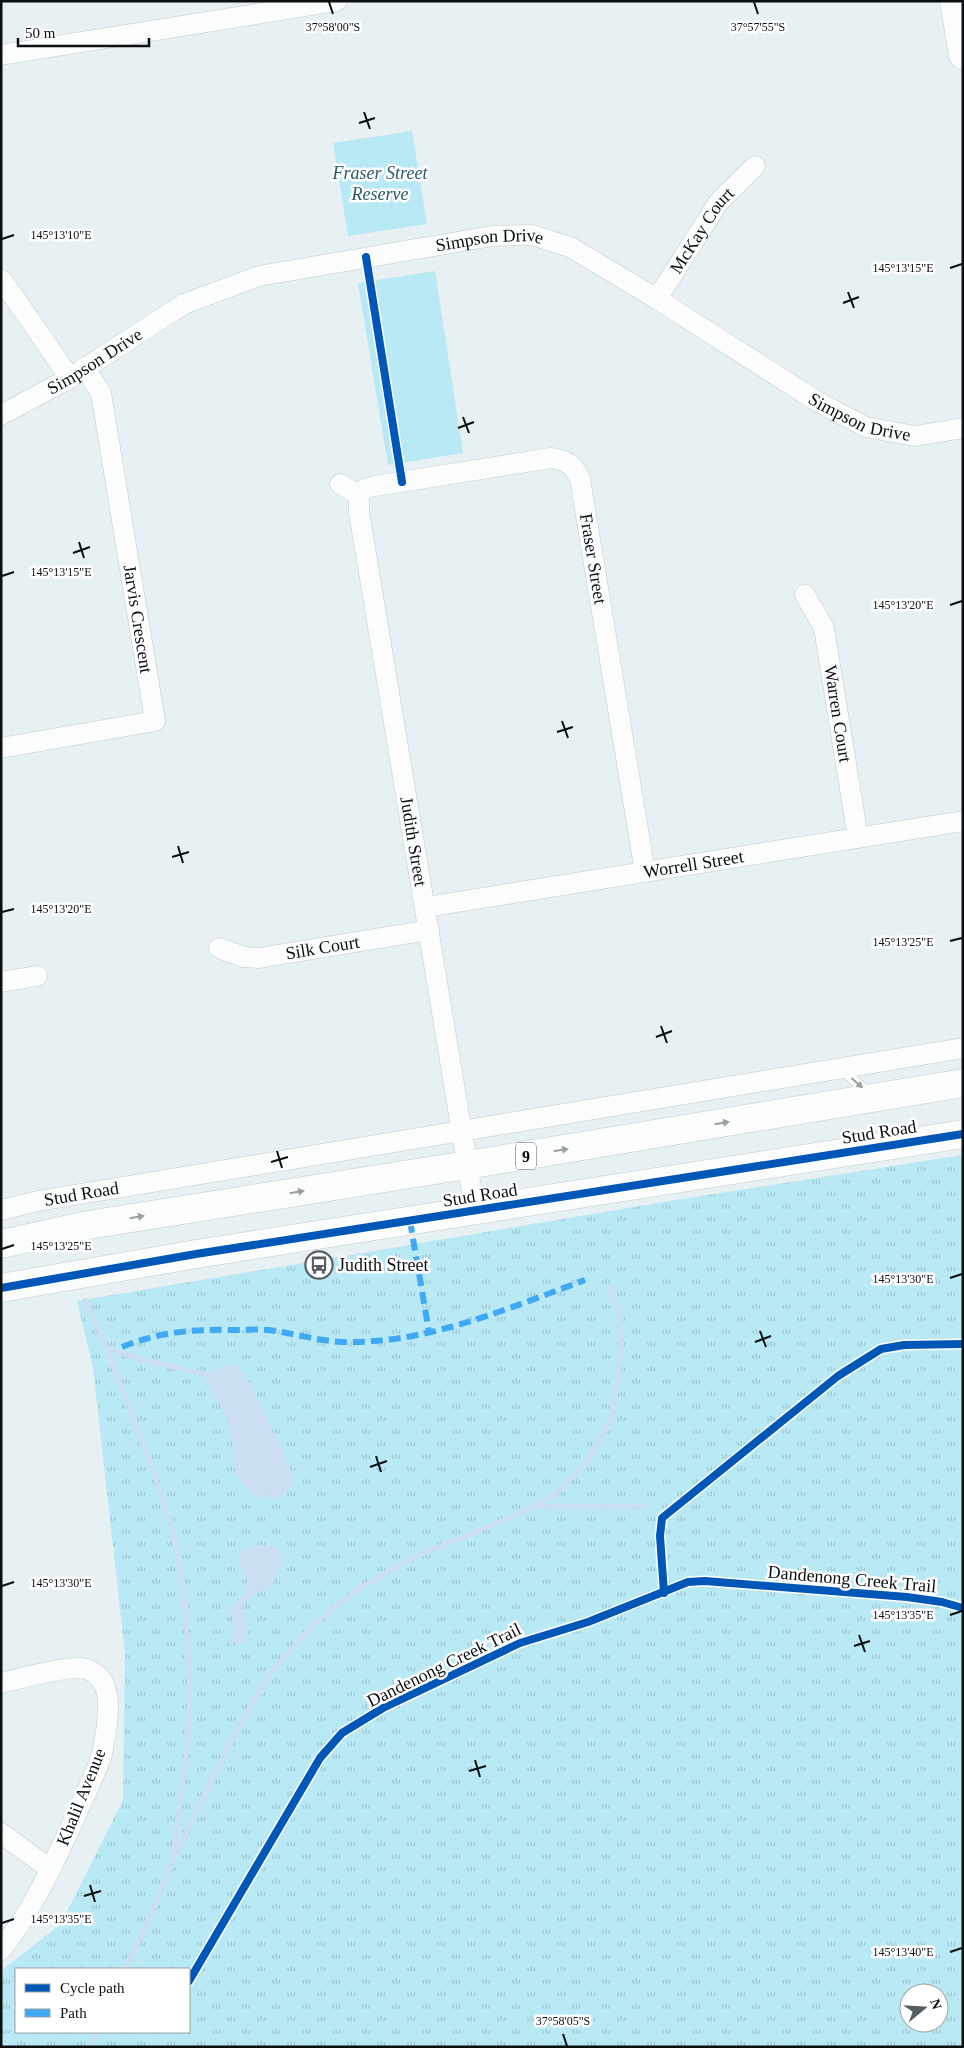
<svg xmlns="http://www.w3.org/2000/svg" width="964" height="2048" viewBox="0 0 964 2048" font-family="'Times New Roman',serif">
  <style>
    .grass { fill: url(#grass-tufts); fill-rule: evenodd }
    .park { fill: #b9e9f5 }
    .water { fill: #ccdef2 }
    .lines { fill: none; stroke-linecap: round; stroke-linejoin: round }
    .stream { stroke: #ccdef2; stroke-width: 5 }
    .lane-casing { stroke: #c4cacd; stroke-width: 11 }
    .street-casing { stroke: #c4cacd; stroke-width: 21 }
    .secondary-casing { stroke: #c4cacd; stroke-width: 29 }
    .highway-casing { stroke: #c4cacd; stroke-width: 29 }
    .lane { stroke: #fbfdfd; stroke-width: 10 }
    .street { stroke: #fbfdfd; stroke-width: 20 }
    .secondary { stroke: #fbfdfd; stroke-width: 28 }
    .highway { stroke: #fbfdfd; stroke-width: 28 }
    .quiet { stroke: #3fa9f5; stroke-width: 6; stroke-dasharray: 12 6; stroke-linecap: butt }
    .cycleway-casing { stroke: #fff; stroke-width: 11 }
    .cycleway { stroke: #0057b8; stroke-width: 8 }
    .oneway { fill: #9b9e9f }
    .ticks { fill: none; stroke: #0a0f11; stroke-width: 2 }
    .labels { text-anchor: middle; dominant-baseline: central; stroke-width: 5; stroke-linejoin: round; paint-order: stroke }
    .shield { fill: #fff; stroke: #545758; stroke-width: 1 }
    .shield-label { font-size: 16px; font-weight: bold; fill: #0a0f11 }
    .park-label { font-size: 18px; font-style: italic; fill: #295b66; stroke: #fff }
    .street-label { font-size: 18px; fill: #0a0f11; stroke: #fff }
    .poi-label { font-size: 18px; fill: #0a0f11; stroke: #fff; text-anchor: start }
    .ticks-label { font-size: 12px; text-anchor: middle; fill: #0a0f11; stroke: #fff; stroke-width: 5; stroke-linejoin: round; paint-order: stroke }
  </style>
  <defs>
    <pattern id="grass-tufts" width="24" height="20" patternUnits="userSpaceOnUse" patternTransform="scale(1.25)"><rect width="24" height="20" fill="#b9e9f5"/><path d="M3 7l-1-3M5 7V3M7 7l1-3M15 17l-1-3M17 17v-4M19 17l1-3" fill="none" stroke="#9ec7d1"/></pattern>
  </defs>
  <rect width="100%" height="100%" fill="#e7f0f3"/>
  <!-- grass -->
  <path class="grass" d="M963 1155V2047H1V1971L61 1924 123 1800 125 1653 93 1368 77 1301 682 1199ZM16 1969H189V2032H16ZM909 1993H939V2023H909Z"/>
  <!-- park -->
  <path class="park" d="M412 131 427 224 348 236 333 143Z
    M435 271 463 453 388 465 358 283Z"/>
  <!-- water -->
  <path class="water" d="M237 1365 251 1385 291 1470C295 1486 289 1492 275 1499L266 1495C263 1496 258 1499 255 1496 251 1494 238 1478 236 1474L229 1422 205 1378C214 1367 223 1366 237 1365Z
    M259 1545 275 1546 281 1555 282 1563 271 1586 247 1599 243 1608 247 1624V1633L242 1645 236 1642 230 1646 234 1624 230 1611 236 1601 245 1596 247 1580 237 1560 244 1548Z"/>
  <g class="lines">
    <!-- stream -->
    <path class="stream" d="M85 1300 106 1347 152 1467 172 1528 183 1585 190 1678 188 1741 173 1859 155 1906 126 1969
      M106 1347 139 1359 208 1375
      M534 1506H646
      M173 1859 232 1740 271 1672 315 1623 360 1588 413 1558 518 1514 556 1494 588 1460 613 1415 621 1347 619 1315 610 1287
      M90 2047 97 2032"/>
    <!-- lane casing -->
    <g class="lane-casing">
      <path id="lane" d="M841 1069 870 1094"/>
    </g>
    <!-- street casing -->
    <g class="street-casing">
      <g id="street">
        <path d="M1 55 337 1"/>
        <path d="M2 280 70 378"/>
        <path id="s1" d="M657 299 718 203 755 166"/>
        <path id="s2" d="M1 415 70 378 184 304 259 276 492 236 532 235 570 247 657 299 818 402 866 427 915 436 963 428"/>
        <path d="M340 484 359 495"/>
        <path id="s3" d="M359 495V512L475 1211"/>
        <path id="s4" d="M359 495 366 488 375 486 551 458C566 460 574 465 580 479L645 872"/>
        <path id="s5" d="M805 595 824 628 858 838"/>
        <path d="M1 748 155 721 101 393 84 367"/>
        <path id="s6" d="M426 907 963 821"/>
        <path id="s7" d="M219 948 244 957 259 958 429 930"/>
        <path d="M1 982 37 976"/>
        <path id="s8" d="M1 1210 38 1201 963 1048"/>
        <path d="M1 1683C18 1679 72 1664 87 1669 113 1679 109 1709 106 1732 104 1739 104 1747 102 1754 95 1776 84 1796 75 1817 54 1863 33 1910 1 1950"/>
        <path d="M1 1833 50 1869"/>
      </g>
    </g>
    <!-- secondary casing -->
    <g class="secondary-casing">
      <path id="secondary" d="M954 1 963 55"/>
    </g>
    <!-- highway casing -->
    <g class="highway-casing">
      <path id="highway" d="M1 1244 88 1225 467 1165 963 1083
        M1 1288 196 1254 963 1134"/>
    </g>
    <!-- lane -->
    <use href="#lane" class="lane"/>
    <!-- street -->
    <use href="#street" class="street"/>
    <!-- secondary -->
    <use href="#secondary" class="secondary"/>
    <!-- highway -->
    <use href="#highway" class="highway"/>
    <!-- quiet -->
    <path class="quiet" d="M410 1221 429 1332
      M122 1347C159 1332 193 1329 233 1330 245 1330 257 1329 268 1330 294 1333 320 1342 347 1342 429 1343 509 1308 585 1280"/>
    <!-- cycleway casing -->
    <g class="cycleway-casing">
      <path id="cycleway" d="M366 257 402 482
        M1 1288 196 1254 963 1134
        M664 1593 660 1536 662 1518 838 1376 881 1349 904 1345 963 1344
        M189 1981 320 1758 342 1733 383 1708 520 1643 588 1622 688 1582 705 1581 907 1597 942 1602 963 1608"/>
    </g>
    <!-- cycleway -->
    <use href="#cycleway" class="cycleway"/>
  </g>
  <!-- one-way arrows -->
  <defs><path id="oneway-solid" d="M-6-.8H1V-3.2L6.5 0L1 3.2V.8H-6Z" transform="scale(1.25)"/></defs>
  <g class="oneway">
    <use href="#oneway-solid" transform="translate(857 1083) rotate(41)"/>
    <use href="#oneway-solid" transform="translate(722 1123) rotate(-9)"/>
    <use href="#oneway-solid" transform="translate(561 1150) rotate(-9)"/>
    <use href="#oneway-solid" transform="translate(297 1192) rotate(-9)"/>
    <use href="#oneway-solid" transform="translate(137 1217) rotate(-9)"/>
  </g>
  <!-- ticks -->
  <path class="ticks" d="M329 2 333 14M754 2 758 14M364 112 370 129M359 123 375 118M2 239 14 235M950 268 962 264M848 292 854 308M843 303 859 297M463 417 469 433M458 428 474 422M79 542 84 558M73 553 90 547M2 576 14 572M950 605 962 601M562 721 568 738M557 732 573 727M178 846 183 863M172 857 189 852M2 912 14 909M950 941 962 938M661 1026 667 1043M656 1037 672 1031M277 1151 282 1168M271 1162 288 1157M2 1249 14 1245M950 1278 962 1274M760 1331 766 1347M755 1342 771 1336M376 1456 381 1472M370 1467 387 1461M2 1586 14 1582M950 1615 962 1611M859 1635 865 1652M854 1646 870 1641M475 1760 480 1777M469 1771 486 1766M90 1885 95 1902M84 1896 101 1891M2 1923 14 1919M950 1952 962 1948M563 2034 567 2046"/>
  <!-- icons -->
  <defs>
    <g id="bus-ring" transform="scale(1.4375)"><circle r="9.5" fill="#fff" stroke="#575e60" stroke-width="1.5"/><path d="M-5-6H5V4H4V6H2V4H-2V6H-4V4H-5ZM-3.5-4V0h7V-4ZM-3.5 1.2v1.5H-2V1.2ZM2 1.2v1.5H3.5V1.2Z" fill="#575e60"/></g>
  </defs>
  <g fill-rule="evenodd">
    <use href="#bus-ring" x="319" y="1265"/>
  </g>
  <g class="labels">
    <!-- shield labels -->
    <rect class="shield" x="516" y="1142.5" width="20" height="27" rx="4"/>
    <g class="shield-label">
      <text x="526" y="1156">9</text>
    </g>
    <!-- park labels -->
    <g class="park-label">
      <text x="380" y="173">Fraser Street<tspan x="380" dy="21">Reserve</tspan></text>
    </g>
    <!-- street labels -->
    <g class="street-label">
      <text stroke="none"><textPath href="#s1" startOffset="82">McKay Court</textPath></text>
      <text stroke="none"><textPath href="#s2" startOffset="528">Simpson Drive</textPath></text>
      <text stroke="none"><textPath href="#s2" startOffset="108">Simpson Drive</textPath></text>
      <text stroke="none"><textPath href="#s2" startOffset="948">Simpson Drive</textPath></text>
      <text stroke="none"><textPath href="#s4" startOffset="316">Fraser Street</textPath></text>
      <text transform="translate(138 619) rotate(81)">Jarvis Crescent</text>
      <text stroke="none"><textPath href="#s5" startOffset="125">Warren Court</textPath></text>
      <text stroke="none"><textPath href="#s3" startOffset="351">Judith Street</textPath></text>
      <text stroke="none"><textPath href="#s6" startOffset="271">Worrell Street</textPath></text>
      <text stroke="none"><textPath href="#s7" startOffset="106">Silk Court</textPath></text>
      <text transform="translate(879 1132) rotate(-9)">Stud Road</text>
      <text stroke="none"><textPath href="#s8" startOffset="82">Stud Road</textPath></text>
      <text transform="translate(480 1195) rotate(-9)">Stud Road</text>
      <text transform="translate(852 1579) rotate(5)">Dandenong Creek Trail</text>
      <text transform="translate(444 1665) rotate(-26)">Dandenong Creek Trail</text>
      <text transform="translate(81 1797) rotate(-68)">Khalil Avenue</text>
    </g>
    <!-- poi labels -->
    <g class="poi-label">
      <text x="338" y="1265">Judith Street</text>
    </g>
  </g>
  <g class="ticks-label">
    <text x="333" y="31">37°58'00"S</text>
    <text x="758" y="31">37°57'55"S</text>
    <text x="61" y="239">145°13'10"E</text>
    <text x="903" y="272">145°13'15"E</text>
    <text x="61" y="576">145°13'15"E</text>
    <text x="903" y="609">145°13'20"E</text>
    <text x="61" y="913">145°13'20"E</text>
    <text x="903" y="946">145°13'25"E</text>
    <text x="61" y="1250">145°13'25"E</text>
    <text x="903" y="1283">145°13'30"E</text>
    <text x="61" y="1587">145°13'30"E</text>
    <text x="903" y="1619">145°13'35"E</text>
    <text x="61" y="1923">145°13'35"E</text>
    <text x="903" y="1956">145°13'40"E</text>
    <text x="563" y="2025">37°58'05"S</text>
  </g>
  <!-- border -->
  <rect width="964" height="2048" fill="none" stroke="#0a0f11" stroke-width="5"/>
  <!-- legend -->
  <rect x="15" y="1968" width="175" height="65" fill="#ffffff" stroke="#9d9fa0"/>
  <rect x="25" y="1984" width="25" height="8" fill="#0057b8" stroke="#9d9fa0"/>
  <text x="60" y="1993" font-size="15" fill="#0a0f11">Cycle path</text>
  <rect x="25" y="2009" width="25" height="8" fill="#3fa9f5" stroke="#9d9fa0"/>
  <text x="60" y="2018" font-size="15" fill="#0a0f11">Path</text>
  <!-- north arrow -->
  <g transform="translate(924 2008) rotate(72)"><circle r="24" fill="#ffffff" stroke="#9d9fa0"/>
  <path d="M0-4L9 19L0 12L-9 19Z" fill="#575e60"/>
  <text y="-8" font-size="14" font-weight="bold" text-anchor="middle" fill="#0a0f11">N</text>
  </g>
  <!-- scale -->
  <path d="M18 38v8h131v-8" fill="none" stroke="#0a0f11" stroke-width="2.5"/>
  <text x="25" y="38" font-size="15" fill="#0a0f11" stroke="#ffffff" stroke-width="4" paint-order="stroke">50 m</text>
</svg>
